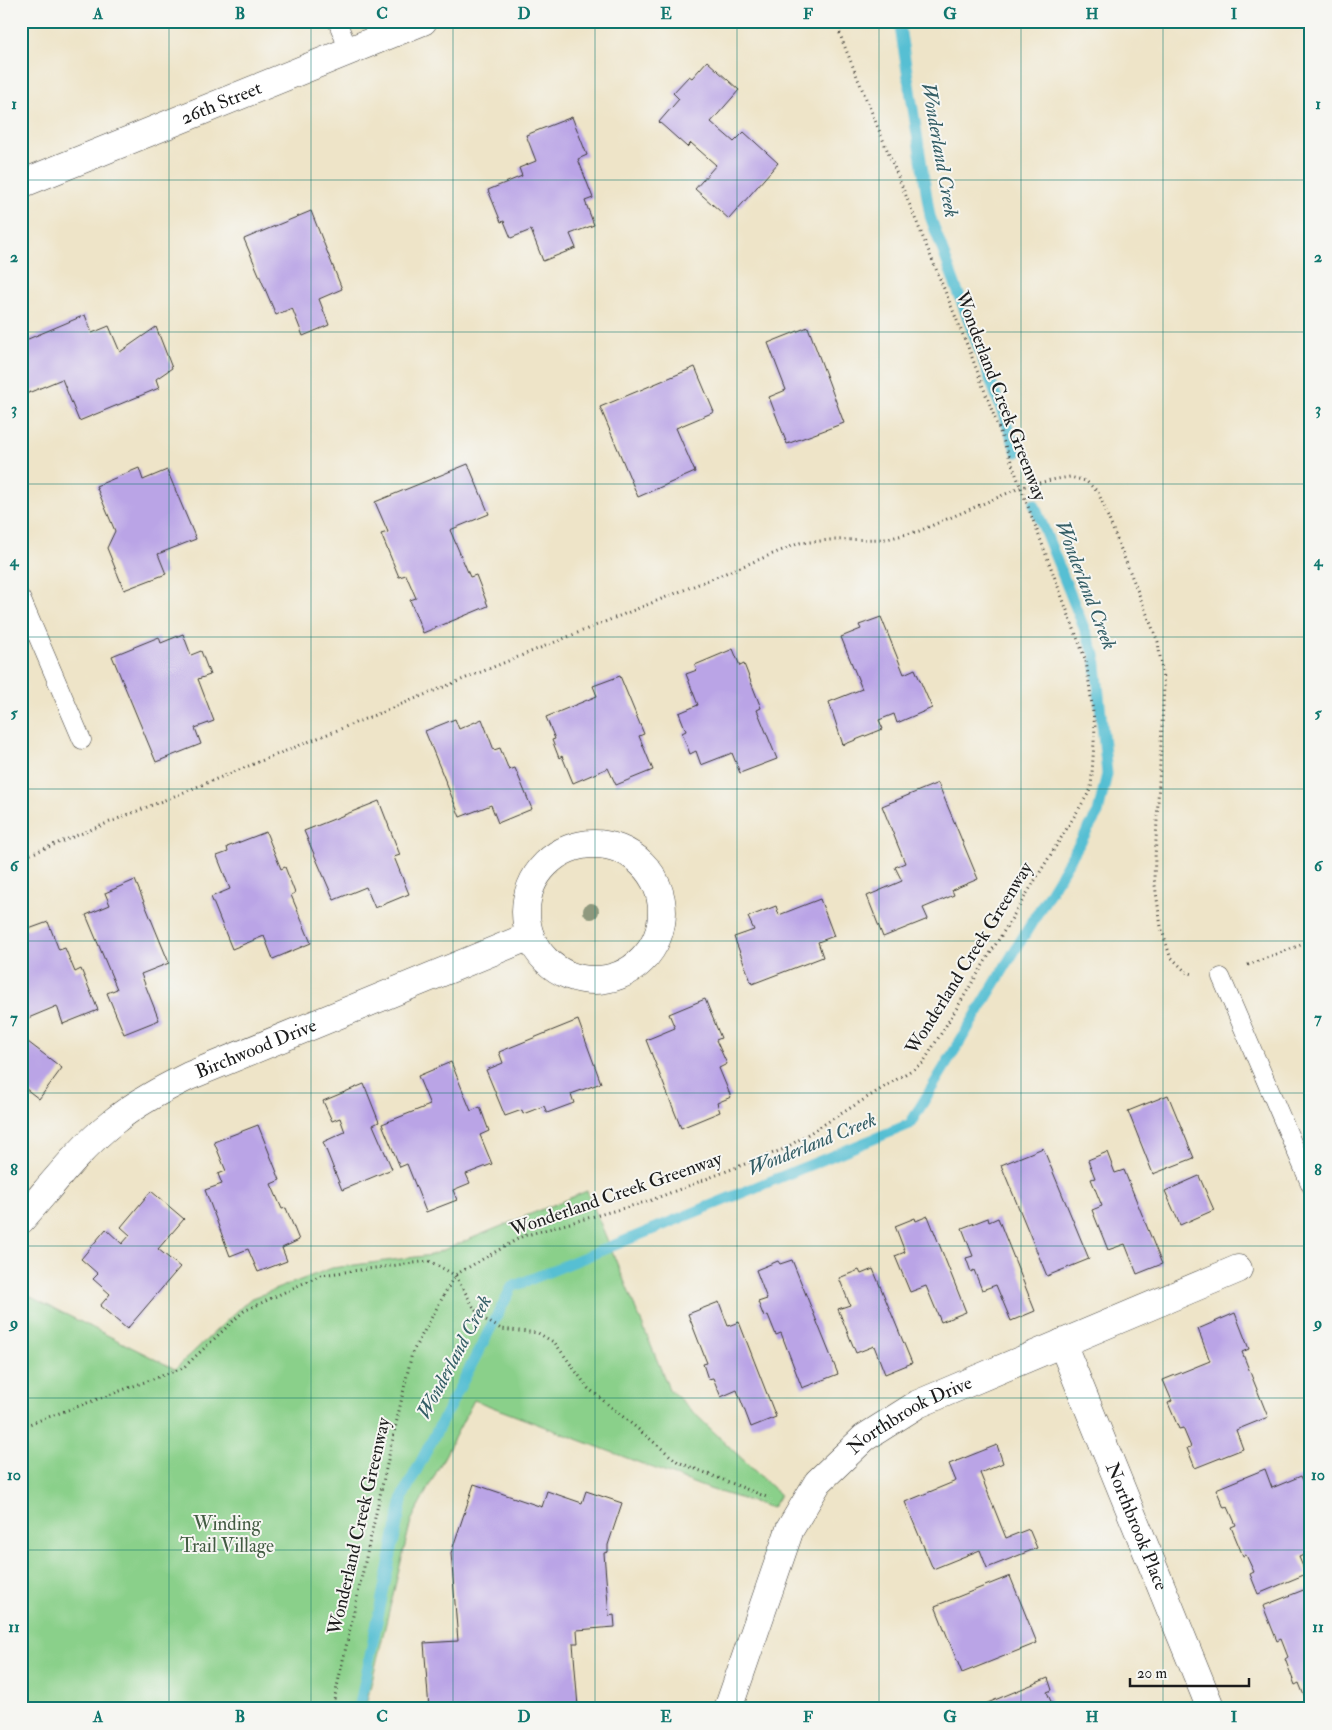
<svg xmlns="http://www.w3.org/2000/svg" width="1332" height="1730" viewBox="0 0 1332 1730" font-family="'IM FELL Double Pica',serif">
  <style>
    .green { fill: #8ad08a; stroke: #537653 }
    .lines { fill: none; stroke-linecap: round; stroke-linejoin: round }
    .stream { stroke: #56bfd3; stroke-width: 11 }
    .building { fill: #baa4e6 }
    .service-casing { stroke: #3c3a36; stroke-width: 19 }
    .minor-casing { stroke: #3c3a36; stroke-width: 29 }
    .tertiary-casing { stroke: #3c3a36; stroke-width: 29 }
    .path { stroke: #3c3a36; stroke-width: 3; stroke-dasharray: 1 4; stroke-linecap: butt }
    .service { stroke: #fff; stroke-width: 18 }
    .minor { stroke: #fff; stroke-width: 28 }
    .tertiary { stroke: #fff; stroke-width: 28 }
    .tree { fill: #8f997e }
    .grid { fill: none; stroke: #0f766e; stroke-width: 1; stroke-opacity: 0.55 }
    .labels { text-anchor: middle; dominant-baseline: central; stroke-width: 4; stroke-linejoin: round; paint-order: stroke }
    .street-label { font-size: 19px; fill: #1c1c1c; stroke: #f6f6f2 }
    .park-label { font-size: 19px; fill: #425b42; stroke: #f6f6f2 }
    .water-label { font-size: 20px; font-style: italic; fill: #335d65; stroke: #f6f6f2 }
    .neatline { fill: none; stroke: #0f766e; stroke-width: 2 }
    .grid-label { font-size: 16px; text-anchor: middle; font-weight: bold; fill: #0f766e }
  </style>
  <rect width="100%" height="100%" fill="#f6f6f2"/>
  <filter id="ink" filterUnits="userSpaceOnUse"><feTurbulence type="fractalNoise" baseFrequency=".02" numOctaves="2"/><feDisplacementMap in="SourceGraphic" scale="10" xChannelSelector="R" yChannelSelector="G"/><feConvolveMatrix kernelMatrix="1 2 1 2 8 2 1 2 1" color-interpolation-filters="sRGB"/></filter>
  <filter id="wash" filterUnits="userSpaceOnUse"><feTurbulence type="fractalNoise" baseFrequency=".0096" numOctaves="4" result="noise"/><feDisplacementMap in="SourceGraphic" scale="20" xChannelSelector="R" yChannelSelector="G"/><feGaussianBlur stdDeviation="1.12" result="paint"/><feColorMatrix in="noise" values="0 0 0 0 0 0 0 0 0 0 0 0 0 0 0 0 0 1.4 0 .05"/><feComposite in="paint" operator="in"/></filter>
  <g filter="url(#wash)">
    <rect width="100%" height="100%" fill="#eee4c8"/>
    <!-- green -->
    <path class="green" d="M587 1191 669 1389 780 1495 772 1508 706 1488 474 1400 411 1521 365 1709H21V1292L175 1369 250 1299 332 1268 431 1255Z"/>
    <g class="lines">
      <!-- stream -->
      <path class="stream" d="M899 21 930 216 1017 452
        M359 1709 403 1496 512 1287 910 1124 1098 813 1107 774 1095 655 1034 504"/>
    </g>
    <g id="blocks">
      <!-- building -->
      <path class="building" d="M707 61 739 90 711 122 734 142 744 132 778 163 729 219 695 189 716 165 691 143 687 147 659 122 679 99 673 93 689 76 692 78Z
        M572 117 587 155 578 159 593 198 585 201 594 225 570 234 576 248 543 261 531 230 511 238 504 221 501 222 488 190 522 176 519 168 536 161 526 135Z
        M311 211 342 289 319 299 329 325 303 336 292 308 276 315 244 239Z
        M85 315 92 333 109 326 120 352 156 327 172 368 156 379 159 388 79 421 62 379 21 396V342Z
        M808 327 844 423 787 444 769 397 786 390 768 343Z
        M695 367 714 412 676 428 695 472 638 497 600 407Z
        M468 464 489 514 450 530 470 577 476 575 488 606 423 633 410 600 416 598 406 575 399 577 381 534 388 532 375 502Z
        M139 468 143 480 167 470 196 539 158 554 166 574 124 590 107 548 115 531 96 486Z
        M881 617 904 674 915 669 932 708 897 723 894 714 879 720 883 729 843 745 829 702 862 689 841 637 861 629 859 625Z
        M183 634 191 655 201 651 210 675 198 679 214 721 195 728 201 744 156 762 112 656 159 637 161 643Z
        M733 649 740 666 744 664 761 708 757 710 777 759 740 773 732 753 701 765 696 751 690 754 682 733 686 731 679 713 698 705 686 674 697 670 695 665Z
        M620 676 644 734 639 736 653 770 616 785 608 768 573 783 562 756 559 758 552 740 555 739 546 717 597 696 593 686Z
        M455 719 459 729 482 719 494 750 500 748 509 770 515 768 532 809 498 823 491 805 460 817 425 731Z
        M938 783 978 879 952 890 954 895 923 908 928 919 883 937 867 896 902 881 895 867 905 863 882 806Z
        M379 801 400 855 394 857 409 894 375 908 366 887 334 900 304 831Z
        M266 832 281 869 285 867 295 893 291 895 311 943 273 959 264 936 232 949 211 897 230 889 217 856 228 852 227 847Z
        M135 880 169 963 141 974 159 1020 124 1034 107 993 117 989 86 915 110 905 105 893Z
        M820 899 834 936 818 942 823 957 752 984 734 937 754 930 748 917 776 906 779 915Z
        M21 917 26 930 48 922 59 950 65 948 75 972 81 969 98 1010 63 1024 57 1006 26 1019 21 1007Z
        M705 999 721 1038 716 1040 727 1064 719 1068 731 1097 717 1103 720 1112 681 1128 646 1040 675 1028 669 1014Z
        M578 1020 601 1083 571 1094 574 1103 547 1113 544 1106 523 1114 522 1110 505 1116 486 1070 503 1063 499 1052Z
        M28 1042 62 1068 39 1099 21 1085V1045L24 1047Z
        M451 1062 471 1111 480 1107 489 1131 480 1135 492 1164 466 1174 470 1183 453 1190 457 1200 426 1212 407 1164 400 1167 382 1124 430 1105 418 1076Z
        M364 1084 379 1122 373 1125 392 1169 342 1190 323 1142 345 1132 340 1118 332 1121 323 1101Z
        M1168 1095 1194 1158 1153 1174 1128 1111Z
        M258 1125 280 1180 271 1184 282 1209 286 1208 299 1240 282 1248 287 1261 258 1272 248 1249 230 1256 205 1190 222 1184 218 1174 226 1171 214 1142Z
        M1043 1148 1089 1259 1047 1276 1001 1165Z
        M1107 1152 1115 1173 1124 1170 1162 1264 1137 1274 1125 1244 1108 1250 1092 1210 1102 1206 1091 1179 1095 1178 1088 1160Z
        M1199 1176 1214 1210 1180 1225 1165 1191Z
        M151 1191 184 1219 158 1249 180 1267 127 1329 100 1306 110 1294 93 1279 98 1274 81 1259 106 1229 122 1244 130 1235 121 1227Z
        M928 1216 966 1312 941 1322 926 1286 910 1292 895 1256 905 1252 895 1226 915 1218 916 1221Z
        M988 1218 989 1222 998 1218 1035 1311 1011 1321 996 1285 982 1290 974 1270 971 1272 966 1258 973 1256 962 1228Z
        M792 1260 838 1374 802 1388 781 1333 776 1335 768 1315 764 1317 758 1302 767 1299 756 1270 778 1261 780 1264Z
        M873 1269 912 1363 885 1374 874 1346 856 1353 838 1309 850 1305 839 1278 859 1270 861 1274Z
        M719 1302 728 1326 739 1322 776 1417 751 1427 737 1390 721 1397 713 1378 708 1379 703 1364 707 1363 688 1314Z
        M1235 1313 1249 1349 1242 1352 1268 1417 1236 1430 1243 1449 1195 1468 1187 1448 1191 1447 1183 1428 1179 1429 1168 1403 1172 1401 1163 1380 1210 1361 1198 1329Z
        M997 1445 1003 1463 980 1473 1006 1538 1029 1529 1037 1548 987 1568 980 1550 933 1569 905 1502 956 1481 949 1464Z
        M1265 1469 1272 1488 1301 1476 1311 1498V1552L1299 1557 1306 1574 1258 1594 1250 1574 1254 1572 1246 1555 1243 1556 1231 1527 1236 1525 1228 1507 1224 1508 1216 1489Z
        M474 1484 542 1507 547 1491 582 1503 586 1491 622 1503 608 1545V1552L604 1553 609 1616 614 1615 615 1627 577 1630 578 1643H573L578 1707 583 1706V1709H429L424 1643 458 1641 451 1553Z
        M1010 1576 1037 1643 962 1673 935 1606Z
        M1306 1589 1311 1601V1709H1306L1304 1704 1307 1703 1299 1683 1295 1685 1285 1659 1288 1657 1281 1639 1277 1641 1263 1606Z
        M1048 1678 1052 1690 1047 1692 1054 1709H973Z"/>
    </g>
  </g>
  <g filter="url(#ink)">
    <use href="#blocks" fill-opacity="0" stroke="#3c3a36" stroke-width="1"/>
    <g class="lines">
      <!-- service casing -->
      <g class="service-casing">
        <path id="service" d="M337 21 349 51
          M21 598 82 740
          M1221 977 1311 1186"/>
      </g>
      <!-- minor casing -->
      <g class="minor-casing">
        <g id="minor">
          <circle cx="594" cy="912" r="68"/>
          <path id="s1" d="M21 1220C51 1186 78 1150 113 1122 136 1103 163 1089 189 1076L530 936"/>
          <path id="s2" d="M1062 1343 1211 1709"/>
          <path id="s3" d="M728 1709 790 1529 818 1482 864 1438 918 1404 1238 1269"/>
        </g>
      </g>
      <!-- tertiary casing -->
      <g class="tertiary-casing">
        <g id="tertiary">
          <path id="s4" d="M21 184 423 21"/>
        </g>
      </g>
      <!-- path -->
      <path class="path" d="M21 858 800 543 830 540 887 539 919 531 1022 487 1051 480 1070 477 1086 481 1098 492 1158 642 1164 686 1154 878 1161 927 1170 956 1186 972 1193 974
        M1248 965 1311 941
        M21 1427 183 1368 244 1311 321 1275 429 1261 455 1275 479 1316 501 1329 538 1333 555 1343 588 1388 678 1462 769 1498
        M332 1709 412 1353 455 1275 523 1236 649 1201 784 1149 923 1063 1091 789 1095 727 1086 661 970 352 842 40 836 21"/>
      <!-- service -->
      <use href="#service" class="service"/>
      <!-- minor -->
      <use href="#minor" class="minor"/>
      <!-- tertiary -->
      <use href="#tertiary" class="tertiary"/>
    </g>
    <!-- trees -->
    <circle class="tree" cx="591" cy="911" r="8"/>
  </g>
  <!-- grid -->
  <path class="grid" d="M169 21V1709M311 21V1709M453 21V1709M595 21V1709M737 21V1709M879 21V1709M1021 21V1709M1163 21V1709M21 180H1311M21 332H1311M21 484H1311M21 637H1311M21 789H1311M21 941H1311M21 1093H1311M21 1246H1311M21 1398H1311M21 1550H1311"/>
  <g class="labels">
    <!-- street labels -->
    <g class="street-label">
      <text stroke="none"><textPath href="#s4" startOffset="216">26th Street</textPath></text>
      <text transform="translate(1001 396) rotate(69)">Wonderland Creek Greenway</text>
      <text transform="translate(969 958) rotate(-58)">Wonderland Creek Greenway</text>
      <text stroke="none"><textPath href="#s1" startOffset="296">Birchwood Drive</textPath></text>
      <text transform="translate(616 1194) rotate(-19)">Wonderland Creek Greenway</text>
      <text stroke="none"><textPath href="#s3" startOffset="360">Northbrook Drive</textPath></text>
      <text transform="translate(359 1526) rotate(-77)">Wonderland Creek Greenway</text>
      <text stroke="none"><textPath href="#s2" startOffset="198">Northbrook Place</textPath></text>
    </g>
    <!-- park labels -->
    <g class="park-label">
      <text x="227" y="1524">Winding<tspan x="227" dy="22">Trail Village</tspan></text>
    </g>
    <!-- water labels -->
    <g class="water-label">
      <text transform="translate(940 150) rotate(80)">Wonderland Creek</text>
      <text transform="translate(1086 585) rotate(69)">Wonderland Creek</text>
      <text transform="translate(812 1144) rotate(-22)">Wonderland Creek</text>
      <text transform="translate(454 1357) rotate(-62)">Wonderland Creek</text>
    </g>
  </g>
  <!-- margin -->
  <rect width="1332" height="1730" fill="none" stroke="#f6f6f2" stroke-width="55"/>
  <!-- scale -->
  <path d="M1130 1678v8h119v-8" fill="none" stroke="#1c1c1c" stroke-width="2.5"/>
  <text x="1137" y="1678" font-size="15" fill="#1c1c1c" stroke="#f6f6f2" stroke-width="4" paint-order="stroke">20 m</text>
  <rect x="28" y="28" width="1276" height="1674" class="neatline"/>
  <g class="grid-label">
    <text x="98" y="19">A</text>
    <text x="240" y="19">B</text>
    <text x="382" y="19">C</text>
    <text x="524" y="19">D</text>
    <text x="666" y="19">E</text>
    <text x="808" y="19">F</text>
    <text x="950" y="19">G</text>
    <text x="1092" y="19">H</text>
    <text x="1234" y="19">I</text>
    <text x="14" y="109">1</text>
    <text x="1318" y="109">1</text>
    <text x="14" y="262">2</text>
    <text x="1318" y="262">2</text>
    <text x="14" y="414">3</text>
    <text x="1318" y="414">3</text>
    <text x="14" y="566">4</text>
    <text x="1318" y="566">4</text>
    <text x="14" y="718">5</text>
    <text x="1318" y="718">5</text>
    <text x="14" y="871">6</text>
    <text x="1318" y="871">6</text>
    <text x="14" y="1023">7</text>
    <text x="1318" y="1023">7</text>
    <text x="14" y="1175">8</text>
    <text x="1318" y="1175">8</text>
    <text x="14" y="1328">9</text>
    <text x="1318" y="1328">9</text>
    <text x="14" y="1480">10</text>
    <text x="1318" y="1480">10</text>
    <text x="14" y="1632">11</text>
    <text x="1318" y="1632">11</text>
    <text x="98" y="1722">A</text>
    <text x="240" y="1722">B</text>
    <text x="382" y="1722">C</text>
    <text x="524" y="1722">D</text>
    <text x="666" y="1722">E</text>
    <text x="808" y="1722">F</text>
    <text x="950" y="1722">G</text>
    <text x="1092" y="1722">H</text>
    <text x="1234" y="1722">I</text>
  </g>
</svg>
